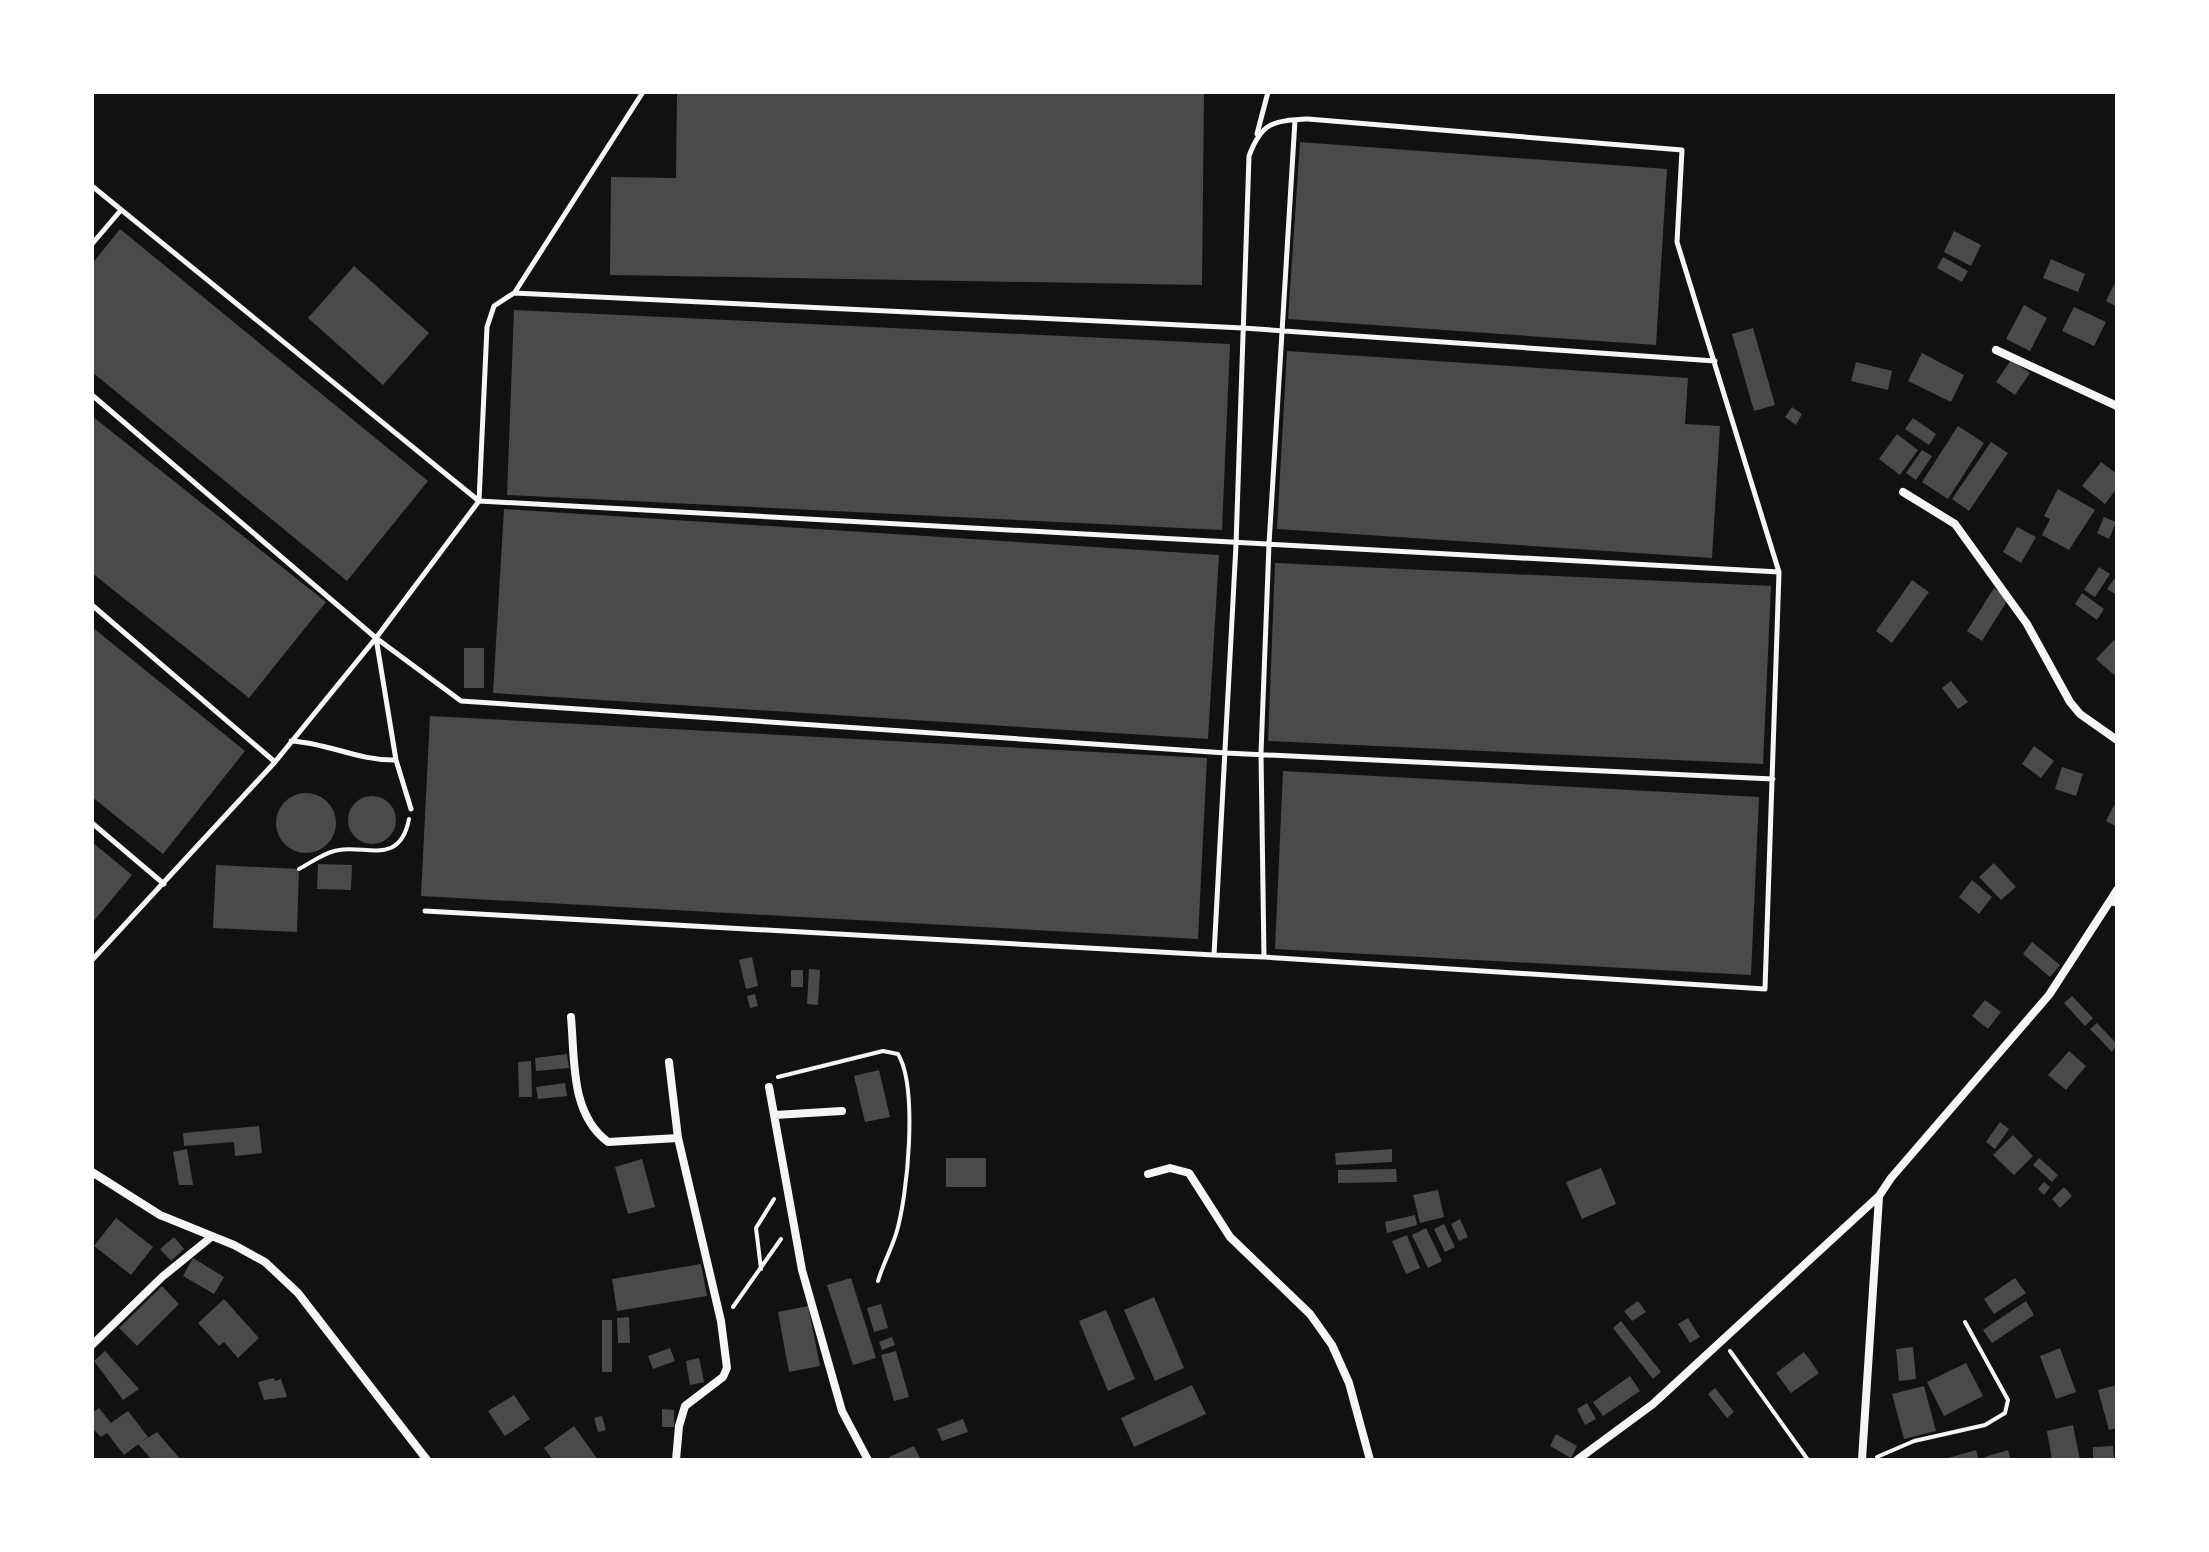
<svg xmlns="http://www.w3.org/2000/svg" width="2209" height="1552" viewBox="0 0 2209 1552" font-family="Poppins,sans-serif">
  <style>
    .building { fill: #4a4a4a }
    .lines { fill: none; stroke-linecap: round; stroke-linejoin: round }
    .path { stroke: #f5f5f5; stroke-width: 4 }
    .service { stroke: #f5f5f5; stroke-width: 5 }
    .minor { stroke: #f5f5f5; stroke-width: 8 }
  </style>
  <rect width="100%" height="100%" fill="#111"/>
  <!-- building -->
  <path class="building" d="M677 92H1204L1202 285 610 275 611 177 676 178Z
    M1300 142 1667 169 1656 345 1288 319Z
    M120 229 428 481 347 581 92 372V264Z
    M1954 231 1981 245 1971 266 1944 252Z
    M1943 257 1968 271 1962 282 1937 268Z
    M2051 259 2085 274 2078 292 2043 278Z
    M354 266 429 333 383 385 308 318Z
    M2117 278V307L2106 301Z
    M2024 305 2047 318 2030 351 2006 339Z
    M2074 307 2106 322 2094 346 2062 331Z
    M514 310 1230 344 1222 530 507 495Z
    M1753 328 1775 405 1754 411 1732 334Z
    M1287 351 1688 378 1685 424 1720 426 1712 558 1277 529Z
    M1922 353 1964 375 1951 402 1908 381Z
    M2011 360 2030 373 2015 395 1996 382Z
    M1856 362 1892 371 1888 390 1851 381Z
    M1792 407 1802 414 1796 425 1785 417Z
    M92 416 326 602 249 698 92 573Z
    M1913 418 1936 434 1929 445 1905 429Z
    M1958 426 1984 443 1948 499 1922 482Z
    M1897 434 1918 450 1900 475 1879 459Z
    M1991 442 2008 453 1969 511 1952 499Z
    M1922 450 1932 456 1916 480 1906 473Z
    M2101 462 2117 474V488L2105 504 2082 486Z
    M2058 489 2095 510 2069 550 2042 535 2050 519 2044 516Z
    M504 509 1219 555 1208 739 493 693Z
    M2104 517 2116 522 2109 539 2097 533Z
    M2017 527 2036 537 2021 563 2003 552Z
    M1275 563 1771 586 1763 764 1268 741Z
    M2099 567 2110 574 2095 597 2084 590Z
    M2114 579 2117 582 2115 594 2107 589Z
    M1912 580 1929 592 1892 643 1876 631Z
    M1994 588 2009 598 1982 641 1967 631Z
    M2082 593 2104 609 2097 620 2075 604Z
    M92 627 245 751 163 854 92 797Z
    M2114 640 2117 643V672L2114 675 2096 659Z
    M464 648H484V688H464Z
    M1951 681 1968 702 1958 709 1942 688Z
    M430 716 1207 758 1198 939 421 896Z
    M2034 746 2054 761 2041 778 2022 764Z
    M2062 767 2083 774 2076 796 2055 789Z
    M1283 771 1759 797 1751 975 1275 949Z
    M276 823a30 30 0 1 1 60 0a30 30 0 1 1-60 0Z
    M348 820a24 24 0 1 1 48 0a24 24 0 1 1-48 0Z
    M2114 805 2117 807V827L2106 821Z
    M92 842 132 875 92 923Z
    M1994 863 2016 887 2001 900 1979 877Z
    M318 864 352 865 351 890 317 889Z
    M216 865 299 869 297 932 213 928Z
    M1972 880 1992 897 1979 914 1959 897Z
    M2032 942 2060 965 2050 977 2023 954Z
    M752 957 758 986 746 989 739 960Z
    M809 969 820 970 818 1005 807 1004Z
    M791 970H803V987H791Z
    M755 994 758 1006 750 1008 747 996Z
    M2072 996 2093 1018 2085 1026 2064 1003Z
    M1985 1000 2001 1012 1988 1029 1972 1016Z
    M2097 1023 2117 1044 2112 1052 2090 1029Z
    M2069 1051 2086 1066 2066 1090 2048 1075Z
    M567 1054 569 1068 536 1071 535 1058Z
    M531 1061 532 1097H519L518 1062Z
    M879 1070 890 1117 865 1122 854 1076Z
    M565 1083 567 1096 538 1099 536 1087Z
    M2000 1122 2009 1129 1995 1149 1986 1142Z
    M259 1126 262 1153 235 1156 234 1142 184 1146 183 1133Z
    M2013 1135 2033 1156 2014 1175 1993 1155Z
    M187 1149 193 1185H179L173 1152Z
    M1392 1149V1162L1336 1165 1335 1153Z
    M946 1158H986V1187H946Z
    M2039 1158 2058 1175 2052 1182 2033 1165Z
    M642 1159 655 1207 628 1214 615 1167Z
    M1601 1168 1616 1204 1582 1219 1566 1182Z
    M1396 1169 1397 1182 1338 1183V1170Z
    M2044 1182 2050 1187 2044 1195 2038 1189Z
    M2064 1187 2072 1196 2060 1208 2052 1199Z
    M1438 1190 1444 1217 1420 1223 1413 1195Z
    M1415 1215 1417 1225 1387 1233 1385 1222Z
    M116 1218 153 1247 131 1275 94 1246Z
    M1460 1219 1468 1237 1459 1241 1451 1224Z
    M1444 1224 1455 1247 1445 1252 1434 1229Z
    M1426 1228 1442 1261 1428 1268 1412 1235Z
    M1407 1235 1420 1268 1406 1274 1392 1241Z
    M174 1237 184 1249 171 1261 160 1249Z
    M193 1258 224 1277 214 1294 183 1276Z
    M701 1264 707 1296 617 1311 612 1279Z
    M851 1278 876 1358 853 1365 827 1285Z
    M2015 1278 2026 1293 1994 1314 1984 1299Z
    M162 1286 179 1304 137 1346 119 1328Z
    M1154 1297 1184 1368 1155 1381 1124 1310Z
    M224 1299 259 1338 238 1358 224 1342 219 1346 198 1323Z
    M1638 1301 1646 1312 1632 1321 1624 1311Z
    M2026 1301 2034 1315 1992 1343 1983 1330Z
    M881 1304 888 1328 874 1332 867 1308Z
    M808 1306 820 1366 789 1372 778 1312Z
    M1106 1310 1135 1379 1108 1391 1079 1321Z
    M629 1317 630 1343H618L617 1318Z
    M1688 1318 1700 1337 1690 1343 1678 1324Z
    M602 1320H612V1372H602Z
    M1621 1321 1661 1372 1653 1379 1613 1328Z
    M892 1337 895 1345 882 1350 879 1342Z
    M1913 1347 1916 1379 1899 1381 1896 1349Z
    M670 1348 675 1361 653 1369 648 1356Z
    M2060 1348 2076 1392 2056 1399 2040 1356Z
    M105 1351 139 1389 123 1400 94 1361Z
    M896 1351 909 1397 894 1401 881 1355Z
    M1804 1352 1819 1373 1791 1393 1776 1373Z
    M699 1358 704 1382 690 1385 686 1361Z
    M1966 1363 1983 1396 1944 1416 1927 1382Z
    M1630 1376 1640 1391 1603 1416 1593 1402Z
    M274 1378 275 1381 281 1379 287 1397 264 1400 258 1382Z
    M1192 1385 1206 1414 1134 1447 1121 1418Z
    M2117 1385V1428L2109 1430 2098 1390Z
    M1924 1386 1936 1431 1904 1439 1892 1394Z
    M1715 1388 1734 1412 1727 1418 1708 1394Z
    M514 1395 530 1419 505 1436 488 1411Z
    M1587 1403 1596 1419 1585 1425 1577 1409Z
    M99 1408 111 1423 128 1411 148 1437 124 1455 107 1433 101 1437 92 1428V1413Z
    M662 1409 674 1410V1427H662Z
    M602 1416 606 1430 598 1432 594 1418Z
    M963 1419 968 1432 942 1441 937 1429Z
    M2073 1425 2080 1460H2052L2047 1431Z
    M574 1426 598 1460H553L544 1448Z
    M157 1432 181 1460H152L138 1444Z
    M1556 1434 1577 1446 1571 1458 1550 1446Z
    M914 1446 921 1460H890L889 1457Z
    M2113 1446 2114 1460H2093V1447Z
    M1976 1450 1979 1460H1949L1948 1458Z
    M2008 1450 2011 1460H1986L1985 1457Z"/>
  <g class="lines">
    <!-- path -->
    <path class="path" d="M299 869C312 862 325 852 339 850 366 845 400 866 409 819
      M778 1077 883 1051 898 1054C918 1087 908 1196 896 1234 891 1250 883 1264 878 1281
      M761 1269 756 1228 774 1199
      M733 1307 781 1239
      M1730 1351 1808 1460
      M1877 1457 1914 1441 1985 1425 2005 1413 2008 1400 1965 1322"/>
    <!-- service -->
    <path class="service" d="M1257 134 1268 92
      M92 186 479 501 1779 572
      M92 244 121 210
      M515 292 643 92
      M92 395 376 638
      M92 605 275 762
      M291 741C328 743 359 761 396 760
      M411 809 396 760 376 638 461 701 1226 753 1773 779
      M92 823 164 884
      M425 911 1214 955 1264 957 1765 989 1779 572 1677 242 1682 150 1308 119C1274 121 1262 121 1249 156L1236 545 1214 955
      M1264 957 1261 753 1269 544 1295 120
      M92 960 275 762 376 638 479 501 487 327 494 306 514 293 1243 328 1715 361"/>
    <!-- minor -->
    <path class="minor" d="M1996 350 2117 406
      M1903 492 1955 524 2027 624 2070 702 2080 714 2117 740
      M2110 901 2117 890
      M571 1017C575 1060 570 1114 608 1142L678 1138 721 1321 727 1368 723 1377 685 1406 679 1426 676 1460
      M669 1062 678 1138
      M769 1087 802 1270 842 1411 868 1460
      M775 1115 842 1111
      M92 1172 160 1215 234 1245 265 1262 298 1293 427 1460
      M1148 1174 1170 1168 1189 1173 1230 1237 1310 1314 1332 1345 1349 1383 1370 1460
      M92 1345 162 1277 210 1238
      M1577 1460 1653 1404 1879 1196 1891 1178 2049 995 2110 901 2117 903
      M1862 1460 1879 1197"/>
  </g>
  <!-- border -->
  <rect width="2209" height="1552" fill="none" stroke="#ffffff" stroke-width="188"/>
</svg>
